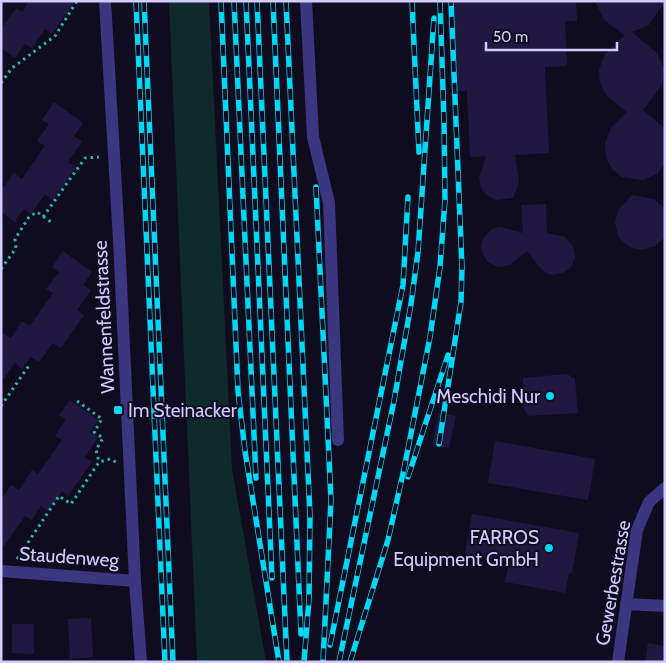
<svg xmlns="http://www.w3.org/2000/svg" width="666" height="663" viewBox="0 0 666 663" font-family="Cabin,sans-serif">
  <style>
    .green { fill: #0f2a2a }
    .building { fill: #211841 }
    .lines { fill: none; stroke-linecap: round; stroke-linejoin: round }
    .path { stroke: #2bb3ae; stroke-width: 3; stroke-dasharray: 2.5 4; stroke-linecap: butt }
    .minor { stroke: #3b3680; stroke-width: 12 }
    .rail-casing { stroke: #00d8f6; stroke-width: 5.5 }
    .rail { stroke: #100c20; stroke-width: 4; stroke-dasharray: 11; stroke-linecap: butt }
    .poi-dot { fill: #00d8f6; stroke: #100c20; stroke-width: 2 }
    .labels { text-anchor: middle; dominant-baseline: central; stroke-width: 4; stroke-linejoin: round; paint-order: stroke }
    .street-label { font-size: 19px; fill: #d2cbff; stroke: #100c20 }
    .poi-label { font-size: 19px; fill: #d2cbff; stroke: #100c20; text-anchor: end }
  </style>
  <rect width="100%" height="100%" fill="#100c20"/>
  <!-- green -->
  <path class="green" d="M169 1H209L232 469 266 662H197Z"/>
  <!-- building -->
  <path class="building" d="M29 1H75L52 34 45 29 32 48 25 44 15 58 1 48V29L16 8 22 12Z
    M447 1H576L577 21H565L567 66 545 67 549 153 515 155 519 182 513 198 496 200 486 195 481 188 479 178 486 156 470 157 467 91H452Z
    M595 1H665L649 25 632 32 657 53 664 69 662 85 643 110 663 127 665 130V163L657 174 643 180 622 177 612 169 606 157 605 143 611 128 627 112 606 95 600 83 599 70 605 54 626 34 624 35 604 20Z
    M54 102 83 123 74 136 82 141 68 162 76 167 53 200 45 194 31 214 23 209 15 222 1 212V191L14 173 22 179 45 146 37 141 49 124 42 120Z
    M632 195 654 199 665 209V235L664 238 655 246 640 250 630 247 619 238 615 223 618 210Z
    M546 204 547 233 565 237 573 246 575 257 571 267 563 273 552 275 542 270 527 251 509 265 498 267 488 262 483 255 481 245 484 237 492 229 501 227 523 233 521 205Z
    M63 251 92 272 83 285 91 290 77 310 84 315 61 348 53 343 39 362 31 357 22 369 15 363 1 383V332L11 338 22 321 30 326 53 293 46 289 59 272 52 267Z
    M567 374 575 379 578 413 528 416 524 409 523 378Z
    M70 400 99 420 90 432 98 437 85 457 92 462 68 496 62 491 48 511 41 506 32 520 25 516 1 550V500L11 485 19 490 32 470 38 474 62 440 55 436 66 419 59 415Z
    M439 413 456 416 449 448 432 445Z
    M495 441 595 459 588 500 488 483Z
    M472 514 579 533 572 573H569L565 593 505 582 509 562 465 554Z
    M91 618 93 657 70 659 68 619Z
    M12 624H34V654L12 653Z
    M648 643 665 646V662H645Z"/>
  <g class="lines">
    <!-- path -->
    <path class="path" d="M1 83 12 68 55 36 77 1
      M43 217 85 158 99 157
      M1 269 16 248 15 239 29 217 37 212 51 222
      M77 401 102 419 94 432 103 438 96 450 99 462
      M1 406 30 364
      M17 559 59 496 71 504 99 462 110 459 116 462"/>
    <!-- minor -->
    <path class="minor" d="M105 1 119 240 135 581 141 662
      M306 1 313 137 329 203 338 440
      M1 571 135 581
      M626 604 665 606
      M618 662 637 530 649 502 665 488"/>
    <!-- rail casing -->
    <g class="rail-casing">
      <path id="rail" d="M136 1 165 662
        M144 1 173 662
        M221 1 238 391 245 451 279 662
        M234 1 256 478
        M246 1 272 578
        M257 1 287 662
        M273 1 301 634
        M286 1 310 516 309 599 304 662
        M412 1 419 152
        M316 187 331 500 323 662
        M439 444 461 302 462 268 451 1
        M408 477 448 355
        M330 645 403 285 408 197
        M339 662 394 401 411 304 418 252 434 18
        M350 662 388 540 404 469 430 337 440 267 445 200 444 121 440 1"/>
    </g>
    <!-- rail -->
    <use href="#rail" class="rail"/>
  </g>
  <!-- markers -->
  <g class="poi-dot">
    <circle cx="550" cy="396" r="5"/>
    <rect x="113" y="405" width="10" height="10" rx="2.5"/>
    <circle cx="549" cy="548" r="5"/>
  </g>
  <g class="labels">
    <!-- street labels -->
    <g class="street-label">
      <text transform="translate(104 317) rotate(-93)">Wannenfeldstrasse</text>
      <text transform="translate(69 557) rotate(4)">Staudenweg</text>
      <text transform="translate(613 583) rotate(-80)">Gewerbestrasse</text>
    </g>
    <!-- poi labels -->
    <g class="poi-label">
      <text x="540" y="396">Meschidi Nur</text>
      <text x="128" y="410" text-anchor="start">Im Steinacker</text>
      <text x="539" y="537">FARROS<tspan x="539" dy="22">Equipment GmbH</tspan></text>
    </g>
  </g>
  <!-- border -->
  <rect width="666" height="663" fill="none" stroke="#d2cbff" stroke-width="5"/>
  <!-- scale -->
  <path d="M486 42v8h131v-8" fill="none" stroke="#d2cbff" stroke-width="2.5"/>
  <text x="493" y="42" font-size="15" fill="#d2cbff" stroke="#100c20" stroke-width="4" paint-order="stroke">50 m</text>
</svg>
